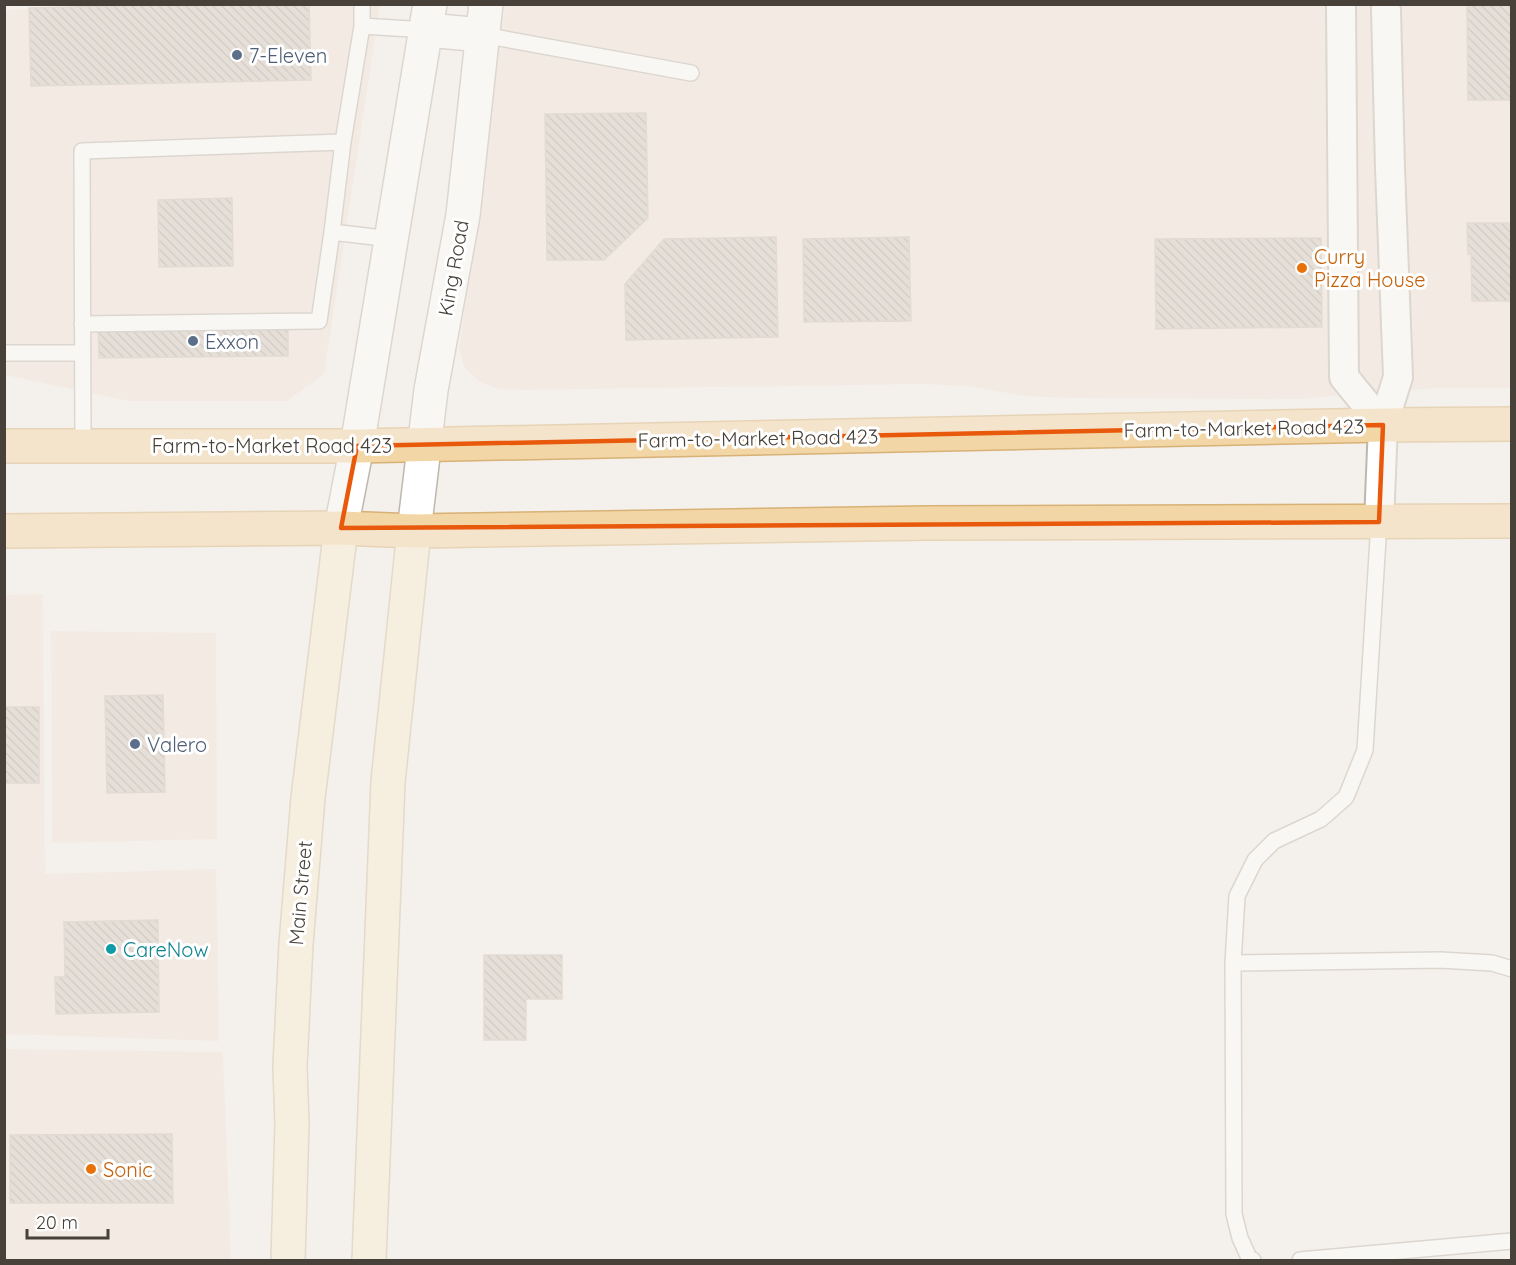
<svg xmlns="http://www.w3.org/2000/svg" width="1516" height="1265" viewBox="0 0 1516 1265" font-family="Quicksand,sans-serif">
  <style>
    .commercial { fill: #f2e5d9 }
    .building { fill: url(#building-back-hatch); stroke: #cec2b6; stroke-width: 1.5 }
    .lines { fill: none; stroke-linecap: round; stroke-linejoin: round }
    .service-casing { stroke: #beb7ae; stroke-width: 18 }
    .minor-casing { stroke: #beb7ae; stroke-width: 32 }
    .tertiary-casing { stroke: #beb7ae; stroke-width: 36 }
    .secondary-casing { stroke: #cebea0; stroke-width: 36 }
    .primary-casing { stroke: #d7b176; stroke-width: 36 }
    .service { stroke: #fff; stroke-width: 15 }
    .minor { stroke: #fff; stroke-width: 28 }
    .tertiary { stroke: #fff; stroke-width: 33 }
    .secondary { stroke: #f9ebd0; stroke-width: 33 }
    .primary { stroke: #f3d6a5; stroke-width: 33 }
    .marked { fill: none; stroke: #e8590c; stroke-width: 4.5; stroke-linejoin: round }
    .service-dot { fill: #5c6f8a; stroke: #fff; stroke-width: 2 }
    .food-dot { fill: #e8710a; stroke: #fff; stroke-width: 2 }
    .culture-dot { fill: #0f9aa8; stroke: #fff; stroke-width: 2 }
    .labels { text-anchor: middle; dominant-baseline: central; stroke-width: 6; stroke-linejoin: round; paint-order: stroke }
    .service-label { font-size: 20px; fill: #4e5e75; stroke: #fff; text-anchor: start }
    .food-label { font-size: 20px; fill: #c56008; stroke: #fff; text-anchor: start }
    .street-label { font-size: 20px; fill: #47413a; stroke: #fff }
    .culture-label { font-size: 20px; fill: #0d838f; stroke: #fff; text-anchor: start }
  </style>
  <defs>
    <pattern id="building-back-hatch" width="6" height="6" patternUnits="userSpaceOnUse" patternTransform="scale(1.5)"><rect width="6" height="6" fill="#d4cbc2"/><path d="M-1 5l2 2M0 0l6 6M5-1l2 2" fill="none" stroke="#aea69f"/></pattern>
  </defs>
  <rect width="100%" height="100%" fill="#f4f0eb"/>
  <!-- commercial -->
  <path class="commercial" d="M128 4 380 5 324 374 287 401H128L5 375 4 10Z
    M505 5H1511V388H1435L1300 399 1071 398 1023 396 969 386 921 384 522 390 499 389 480 382 464 367 459 348Z
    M43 594 45 874 216 869 219 1041 5 1034V595Z
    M51 631 216 633 217 839 52 843Z
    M5 1049 223 1052 231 1260H5Z"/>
  <!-- building -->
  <path class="building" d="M187 4H309L311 80 31 86 29 8Z
    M1467 4H1512V100H1468Z
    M646 113 648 218 604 260H547L545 114Z
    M232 198 233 266 159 267 158 200Z
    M1467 223H1509V226H1512V301H1472L1471 254H1468Z
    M776 237 778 337 626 340 625 284 664 239Z
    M909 237 911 321 804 322 803 239Z
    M1321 238 1322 327 1156 329 1155 239Z
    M288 324V356L99 358 98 326Z
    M163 695 165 792 107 793 105 696Z
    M4 707H39V783H4Z
    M158 920 159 1012 56 1014 55 977H65L64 922Z
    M484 955H562V999H526V1040H484Z
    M172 1134 173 1203H10V1135Z"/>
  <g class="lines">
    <!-- service casing -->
    <g class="service-casing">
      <path id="service" d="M362 4V26
        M483 35 691 73
        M391 239 332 232 343 142 362 26 427 30
        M82 324 319 321 332 232
        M4 353H82
        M83 446 82 151 343 142
        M1379 522 1365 750 1346 797 1321 819 1274 841 1255 860 1237 896 1233 963 1440 960 1492 963 1512 969
        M1233 963 1234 1214 1240 1238 1250 1260H1253
        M1300 1260 1512 1241"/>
    </g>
    <!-- minor casing -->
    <g class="minor-casing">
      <path id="minor" d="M1341 4 1344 377 1383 425
        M1379 522 1383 425 1398 377 1390 168 1386 9"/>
    </g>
    <!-- tertiary casing -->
    <g class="tertiary-casing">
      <path id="tertiary" d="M427 30 483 35
        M341 528 357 446 430 4
        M414 531 431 390 463 215 486 4"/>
    </g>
    <!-- secondary casing -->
    <g class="secondary-casing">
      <path id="secondary" d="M288 1260 292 1124 290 1066 296 944 308 798 341 528
        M369 1260 388 782 414 531"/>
    </g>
    <!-- primary casing -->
    <g class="primary-casing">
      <path id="primary" d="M4 446H357L1383 425 1512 424
        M4 531 341 528 414 531 926 523 1512 521"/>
    </g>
    <!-- service -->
    <use href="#service" class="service"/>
    <!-- minor -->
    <use href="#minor" class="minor"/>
    <!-- tertiary -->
    <use href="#tertiary" class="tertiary"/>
    <!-- secondary -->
    <use href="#secondary" class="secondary"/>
    <!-- primary -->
    <use href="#primary" class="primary"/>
  </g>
  <!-- marked area -->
  <path d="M0 0H1516V1265H0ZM1383 425 1379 522 341 528 357 446Z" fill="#f4f0eb" fill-opacity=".55" fill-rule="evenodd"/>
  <path class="marked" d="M1383 425 1379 522 341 528 357 446Z"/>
  <!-- markers -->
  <g class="service-dot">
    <circle cx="237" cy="55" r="6"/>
    <circle cx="193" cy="341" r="6"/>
    <circle cx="135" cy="744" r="6"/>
  </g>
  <g class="food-dot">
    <circle cx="1302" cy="268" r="6"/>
    <circle cx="91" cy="1169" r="6"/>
  </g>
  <circle class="culture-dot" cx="111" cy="949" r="6"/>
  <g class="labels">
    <!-- service labels -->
    <g class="service-label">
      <text x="249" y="55">7-Eleven</text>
      <text x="205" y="341">Exxon</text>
      <text x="147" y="744">Valero</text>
    </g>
    <!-- food labels -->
    <g class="food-label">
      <text x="1314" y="256">Curry<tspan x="1314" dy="23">Pizza House</tspan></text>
      <text x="103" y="1169">Sonic</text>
    </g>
    <!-- street labels -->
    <g class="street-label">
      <text transform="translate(453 268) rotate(-80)">King Road</text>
      <text transform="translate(1244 428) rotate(-1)">Farm-to-Market Road 423</text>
      <text transform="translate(758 438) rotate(-1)">Farm-to-Market Road 423</text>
      <text x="272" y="445">Farm-to-Market Road 423</text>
      <text transform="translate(300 893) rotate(-85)">Main Street</text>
    </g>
    <!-- culture labels -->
    <g class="culture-label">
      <text x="123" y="949">CareNow</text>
    </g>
  </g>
  <!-- border -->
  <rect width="1516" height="1265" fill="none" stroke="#47413a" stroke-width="12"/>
  <!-- scale -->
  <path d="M27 1229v9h81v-9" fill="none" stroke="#47413a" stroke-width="3"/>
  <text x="36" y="1229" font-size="18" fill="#47413a" stroke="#ffffff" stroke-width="4.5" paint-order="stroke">20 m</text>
</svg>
